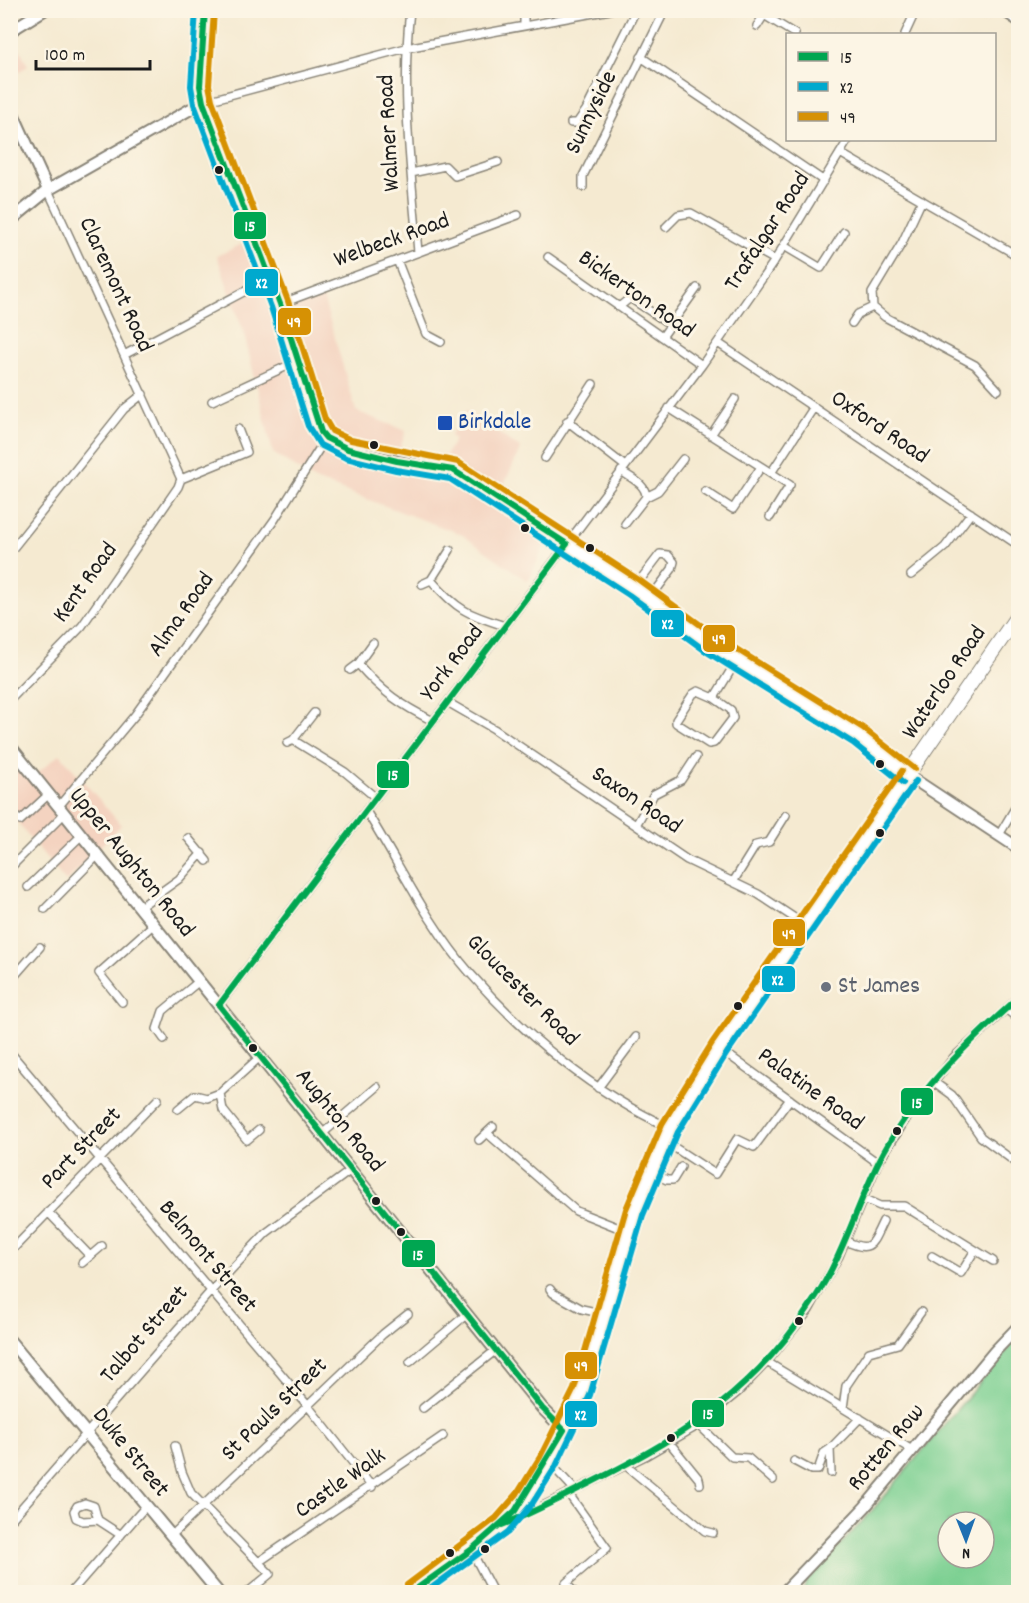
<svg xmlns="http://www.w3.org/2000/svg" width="1029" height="1603" viewBox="0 0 1029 1603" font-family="Dekko,sans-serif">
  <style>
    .built { fill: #f4d3c0 }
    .green { fill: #7cd092; stroke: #4c7657; stroke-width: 1.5; fill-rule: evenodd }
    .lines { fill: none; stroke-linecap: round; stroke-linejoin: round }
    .street-casing { stroke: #888376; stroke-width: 10 }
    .secondary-casing { stroke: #888376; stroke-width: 14 }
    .primary-casing { stroke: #888376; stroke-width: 14 }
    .highway-casing { stroke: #888376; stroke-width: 16 }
    .street { stroke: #fff; stroke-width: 7 }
    .secondary { stroke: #fff; stroke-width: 10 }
    .primary { stroke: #fff; stroke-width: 10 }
    .highway { stroke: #fff; stroke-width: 14 }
    .bus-1-casing { stroke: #fcf5e5; stroke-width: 10 }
    .bus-2-casing { stroke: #fcf5e5; stroke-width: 10 }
    .bus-3-casing { stroke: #fcf5e5; stroke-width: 10 }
    .bus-1 { stroke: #00a651; stroke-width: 6 }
    .bus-2 { stroke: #00a9ce; stroke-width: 6 }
    .bus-3 { stroke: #d69104; stroke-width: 6 }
    .bus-dot { fill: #1c1c1c; stroke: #fcf5e5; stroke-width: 2 }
    .transit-dot { fill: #1a4fb4; stroke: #fcf5e5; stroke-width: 2 }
    .worship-dot { fill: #6b7280; stroke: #fcf5e5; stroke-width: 2 }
    .labels { text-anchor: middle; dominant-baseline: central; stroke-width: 6; stroke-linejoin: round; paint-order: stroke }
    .street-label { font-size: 24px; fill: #1c1c1c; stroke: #fcf5e5 }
    .transit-label { font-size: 24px; fill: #164399; stroke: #fcf5e5; text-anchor: start }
    .worship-label { font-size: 24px; fill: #5b616d; stroke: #fcf5e5; text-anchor: start }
    .line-badge { stroke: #fcf5e5; stroke-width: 2 }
    .badge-label { font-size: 16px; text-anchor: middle; font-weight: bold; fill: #fff }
  </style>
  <rect width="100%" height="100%" fill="#fcf5e5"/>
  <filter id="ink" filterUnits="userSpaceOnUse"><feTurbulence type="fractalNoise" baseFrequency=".0167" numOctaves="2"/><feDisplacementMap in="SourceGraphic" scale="12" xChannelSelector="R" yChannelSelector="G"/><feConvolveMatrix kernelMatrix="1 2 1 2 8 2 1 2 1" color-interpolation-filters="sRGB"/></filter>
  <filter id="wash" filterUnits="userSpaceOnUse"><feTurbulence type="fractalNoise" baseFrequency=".008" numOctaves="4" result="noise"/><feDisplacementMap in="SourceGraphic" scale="24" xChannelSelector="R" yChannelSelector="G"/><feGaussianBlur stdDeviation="1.35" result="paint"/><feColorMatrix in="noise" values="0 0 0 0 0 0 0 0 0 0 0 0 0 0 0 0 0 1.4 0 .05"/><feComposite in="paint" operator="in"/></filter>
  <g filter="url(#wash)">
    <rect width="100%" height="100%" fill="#f5ead1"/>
    <!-- built -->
    <path class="built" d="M10 28 28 66 11 76H10Z
      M252 239 277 310 322 294 356 411 406 431 399 452 413 456 444 458 455 439 450 436 466 411 521 449 501 490 553 527 528 581 461 534 315 480 273 453 244 333 217 256Z
      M60 754 121 825 66 882 11 814 10 762 13 759 30 779Z"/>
    <!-- green -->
    <path class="green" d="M1018 1337V1592H803L806 1582 869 1514ZM948 1522H984V1558H948Z"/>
  </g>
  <g filter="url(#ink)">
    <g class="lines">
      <!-- street casing -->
      <g class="street-casing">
        <path id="street" d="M410 10C401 91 411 172 418 252
          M524 10V24
          M757 26 764 15 795 34
          M905 34 916 10
          M641 57 824 181
          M203 102 406 48 610 10
          M571 123H577L586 110 636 10
          M1016 139 1018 135
          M840 153 1018 256
          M411 173 445 166 455 176 498 162
          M583 187V176L665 10
          M48 190 181 479
          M922 200 902 243 872 293 873 307 885 317 975 365 998 390
          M666 227 678 215 691 213 775 260
          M784 246 821 268 844 232
          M548 257 702 365
          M397 260 426 334 441 342
          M280 304 518 215
          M619 307 630 298 671 325
          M852 323 858 314 873 307
          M662 337 697 288
          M718 343 1018 545
          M124 355 270 278
          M212 401 298 361
          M669 408 790 485 770 517
          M567 421 625 466
          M711 435 735 399
          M545 458 593 384
          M621 471C631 478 646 484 646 497L625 524
          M771 473 814 407
          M181 479 247 452 238 429
          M705 491 733 509 761 467
          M646 497 658 491 683 459
          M10 552 124 409 143 394
          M911 575 945 547 971 513
          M431 580C457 610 467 614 505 626
          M422 584 431 580 450 550
          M634 588 660 554 668 555 674 562 672 569 649 600
          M358 664C382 692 401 705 433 721
          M350 670 358 664 373 643
          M714 698 698 691 693 694 676 720V723L709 744 714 743 733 718 731 710 714 698 737 660
          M10 700 82 626 178 487 181 479
          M449 703 494 729 687 860 758 894 805 925
          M293 740 345 772 376 798
          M287 743 293 740 314 713
          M59 806 135 715 275 519 326 438
          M10 811 20 821 49 794
          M366 811C400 865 428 925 470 973 525 1036 594 1093 670 1128
          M636 825 654 794 681 780 696 757
          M999 835 1018 803
          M188 838 207 861
          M10 864 12 866 65 813
          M733 882 756 845 769 842 786 815
          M28 887 82 835
          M140 907 179 879 202 853
          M45 909 98 855
          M10 981 40 947
          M122 1002 99 973 154 924
          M219 1005 702 365 775 260 848 140
          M1006 1009 1018 1019
          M164 1039 157 1029 163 1011 198 982
          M719 1048 878 1163
          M10 1052 308 1406 372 1487
          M934 1082 952 1095 981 1137 1018 1164
          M598 1088 636 1037
          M178 1109 195 1095 207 1098 220 1093
          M259 1130 247 1140 223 1110 220 1093 261 1056
          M487 1133 576 1211 629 1232
          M322 1134 377 1087
          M479 1140 493 1127
          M666 1142 715 1174 737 1139 754 1147 790 1099
          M652 1173 667 1180H673L681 1167
          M864 1199 880 1206H904L993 1261
          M48 1212 90 1256
          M846 1241C872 1254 872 1243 883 1221
          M10 1252 158 1099
          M932 1256 961 1273 975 1250
          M82 1263 102 1246
          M550 1289 553 1293 582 1309 605 1314
          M410 1362 467 1314
          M767 1362 912 1450
          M423 1408 496 1350
          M843 1408 846 1386 869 1352 898 1344 921 1312
          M698 1424 732 1457 748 1458 773 1480
          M669 1442 699 1479 700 1484
          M175 1446 182 1472 191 1493 270 1574 248 1592
          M548 1461 574 1489
          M794 1461 811 1470H818L824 1453 830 1449
          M625 1465 705 1531 713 1533
          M831 1473 830 1449 860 1418
          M568 1493 607 1548 566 1583 574 1592
          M98 1520 94 1506 85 1503 77 1506 74 1511 76 1518 83 1521 98 1520 121 1535
          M10 1521 210 1292 266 1233 351 1170
          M510 1522 647 1455 692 1429 738 1392 767 1362 809 1310 839 1256 878 1163 908 1116 953 1058 1018 998
          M171 1536 383 1334 408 1314
          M471 1550 493 1592
          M260 1561 443 1436
          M71 1592 146 1506"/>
      </g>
      <!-- secondary casing -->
      <g class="secondary-casing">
        <path id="secondary" d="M205 10 200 86 203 102 280 304 317 423 326 438 348 449 397 461 453 470 634 588 712 644 858 736 909 776 1018 848
          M1003 10 1018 20
          M10 107 48 190
          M10 221 48 190 203 102
          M10 746 542 1408 564 1430
          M10 1341 218 1592
          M784 1592 865 1507 995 1351 1018 1327"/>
      </g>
      <!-- primary casing -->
      <g class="primary-casing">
        <path id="primary" d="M10 31 44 10"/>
      </g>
      <!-- highway casing -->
      <g class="highway-casing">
        <path id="highway" d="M412 1592C446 1565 487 1544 515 1511 525 1499 532 1485 540 1472 591 1393 605 1301 635 1214 656 1152 686 1103 719 1048L1018 615"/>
      </g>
      <!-- street -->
      <use href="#street" class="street"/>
      <!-- secondary -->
      <use href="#secondary" class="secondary"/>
      <!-- primary -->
      <use href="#primary" class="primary"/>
      <!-- highway -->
      <use href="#highway" class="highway"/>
      <!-- bus-1 casing -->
      <g class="bus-1-casing">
        <path id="bus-1" d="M205 10 200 86 203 102 280 304 321 432 326 438 348 449 397 461 453 470 567 544
          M219 1005 567 544
          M219 1005 542 1408 564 1430
          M502 1525C533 1513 562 1497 592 1482 688 1434 756 1390 815 1298 843 1255 856 1208 878 1163 911 1097 964 1046 1018 998
          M412 1592 471 1550 515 1511 564 1430"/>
      </g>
      <!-- bus-2 casing -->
      <g class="bus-2-casing">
        <path id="bus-2" d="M196 10 191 86 194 104 271 307 308 426 320 445 346 458 396 470 450 479 629 595 707 652 853 743 903 783
          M426 1592 508 1532 532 1504 556 1466 590 1395 643 1215 678 1132 727 1053 916 781"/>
      </g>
      <!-- bus-3 casing -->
      <g class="bus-3-casing">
        <path id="bus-3" d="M214 11 209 85 212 100 288 301 325 419 332 431 351 440 458 462 639 580 717 637 863 728 915 769
          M407 1585 496 1518 517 1494 540 1457 574 1389 626 1209 662 1124 712 1043 902 771"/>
      </g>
      <!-- bus-1 -->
      <use href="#bus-1" class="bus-1"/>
      <!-- bus-2 -->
      <use href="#bus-2" class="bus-2"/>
      <!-- bus-3 -->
      <use href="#bus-3" class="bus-3"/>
    </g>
  </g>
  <!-- markers -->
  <g class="bus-dot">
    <circle cx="219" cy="170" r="5"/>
    <circle cx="374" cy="445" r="5"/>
    <circle cx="525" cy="528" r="5"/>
    <circle cx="590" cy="548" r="5"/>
    <circle cx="880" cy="764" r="5"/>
    <circle cx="880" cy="833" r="5"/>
    <circle cx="738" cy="1006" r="5"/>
    <circle cx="253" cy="1048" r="5"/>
    <circle cx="897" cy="1131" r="5"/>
    <circle cx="376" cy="1201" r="5"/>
    <circle cx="401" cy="1232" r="5"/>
    <circle cx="799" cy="1321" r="5"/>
    <circle cx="671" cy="1438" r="5"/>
    <circle cx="485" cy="1549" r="5"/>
    <circle cx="450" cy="1553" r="5"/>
  </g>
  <rect class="transit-dot" x="437" y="415" width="16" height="16" rx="3"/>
  <circle class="worship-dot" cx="826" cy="987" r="6"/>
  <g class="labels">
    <!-- street labels -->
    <g class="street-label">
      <text transform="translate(592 113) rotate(-64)">Sunnyside</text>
      <text transform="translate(390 133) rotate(-93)">Walmer Road</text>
      <text transform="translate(768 232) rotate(-57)">Trafalgar Road</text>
      <text transform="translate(392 241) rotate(-20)">Welbeck Road</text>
      <text transform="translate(115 285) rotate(65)">Claremont Road</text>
      <text transform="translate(636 295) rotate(35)">Bickerton Road</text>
      <text transform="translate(879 428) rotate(34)">Oxford Road</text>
      <text transform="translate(86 583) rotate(-54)">Kent Road</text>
      <text transform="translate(182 615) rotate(-55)">Alma Road</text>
      <text transform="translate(453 663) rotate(-53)">York Road</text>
      <text transform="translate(945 683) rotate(-56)">Waterloo Road</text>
      <text transform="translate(636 801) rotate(34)">Saxon Road</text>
      <text transform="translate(131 863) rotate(51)">Upper Aughton Road</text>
      <text transform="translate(522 991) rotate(45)">Gloucester Road</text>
      <text transform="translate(810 1090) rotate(36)">Palatine Road</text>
      <text transform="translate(339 1121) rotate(51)">Aughton Road</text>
      <text transform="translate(82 1149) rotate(-46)">Part Street</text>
      <text transform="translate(207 1257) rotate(50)">Belmont Street</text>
      <text transform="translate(145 1335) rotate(-49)">Talbot Street</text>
      <text transform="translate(275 1410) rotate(-44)">St Pauls Street</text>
      <text transform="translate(887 1448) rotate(-50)">Rotten Row</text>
      <text transform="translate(130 1453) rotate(51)">Duke Street</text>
      <text transform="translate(341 1484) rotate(-35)">Castle Walk</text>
    </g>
    <!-- transit labels -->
    <g class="transit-label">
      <text x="458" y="423">Birkdale</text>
    </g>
    <!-- worship labels -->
    <g class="worship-label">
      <text x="838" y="987">St James</text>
    </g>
  </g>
  <g class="line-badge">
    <rect x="233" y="211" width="34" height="29" rx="6" fill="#00a651"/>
    <rect x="244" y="268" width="35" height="29" rx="6" fill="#00a9ce"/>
    <rect x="277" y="307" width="35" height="29" rx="6" fill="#d69104"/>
    <rect x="650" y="609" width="35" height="29" rx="6" fill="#00a9ce"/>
    <rect x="702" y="624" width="34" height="29" rx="6" fill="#d69104"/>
    <rect x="376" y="760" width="34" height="29" rx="6" fill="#00a651"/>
    <rect x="772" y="918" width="34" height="29" rx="6" fill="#d69104"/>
    <rect x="761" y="965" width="35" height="28" rx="6" fill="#00a9ce"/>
    <rect x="900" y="1087" width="34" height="29" rx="6" fill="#00a651"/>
    <rect x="401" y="1239" width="35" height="29" rx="6" fill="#00a651"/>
    <rect x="564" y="1351" width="34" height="29" rx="6" fill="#d69104"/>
    <rect x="691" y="1399" width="34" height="29" rx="6" fill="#00a651"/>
    <rect x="564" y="1400" width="34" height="28" rx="6" fill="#00a9ce"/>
  </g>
  <g class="badge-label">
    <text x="250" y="231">15</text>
    <text x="262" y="288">X2</text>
    <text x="294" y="327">49</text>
    <text x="668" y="629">X2</text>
    <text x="719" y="644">49</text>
    <text x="393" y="780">15</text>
    <text x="789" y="939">49</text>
    <text x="778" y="985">X2</text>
    <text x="917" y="1108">15</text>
    <text x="418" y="1260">15</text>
    <text x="581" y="1371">49</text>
    <text x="708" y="1419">15</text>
    <text x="581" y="1420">X2</text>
  </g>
  <!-- margin -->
  <rect width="1029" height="1603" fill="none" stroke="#fcf5e5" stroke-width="36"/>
  <!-- legend -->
  <rect x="786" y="33" width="210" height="108" fill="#fcf5e5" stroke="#a29e95" stroke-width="1.5"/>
  <rect x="798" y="52" width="30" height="9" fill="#00a651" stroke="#a29e95" stroke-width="1.5"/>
  <text x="840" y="63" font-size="18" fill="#1c1c1c">15</text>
  <rect x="798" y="82" width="30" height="9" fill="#00a9ce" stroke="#a29e95" stroke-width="1.5"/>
  <text x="840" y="93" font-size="18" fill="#1c1c1c">X2</text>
  <rect x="798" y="112" width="30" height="9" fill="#d69104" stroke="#a29e95" stroke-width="1.5"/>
  <text x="840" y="123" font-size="18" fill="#1c1c1c">49</text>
  <!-- north arrow -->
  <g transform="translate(966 1540) rotate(179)"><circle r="28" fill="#fcf5e5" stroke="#a29e95" stroke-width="1.5"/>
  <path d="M0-4.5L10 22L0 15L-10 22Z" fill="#1f6fb2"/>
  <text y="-9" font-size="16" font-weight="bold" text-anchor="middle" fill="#1c1c1c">N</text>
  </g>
  <!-- scale -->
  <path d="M36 60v9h114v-9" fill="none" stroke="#1c1c1c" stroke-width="3"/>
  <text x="45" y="60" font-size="18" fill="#1c1c1c" stroke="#fcf5e5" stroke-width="4.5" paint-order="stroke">100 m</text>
</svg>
